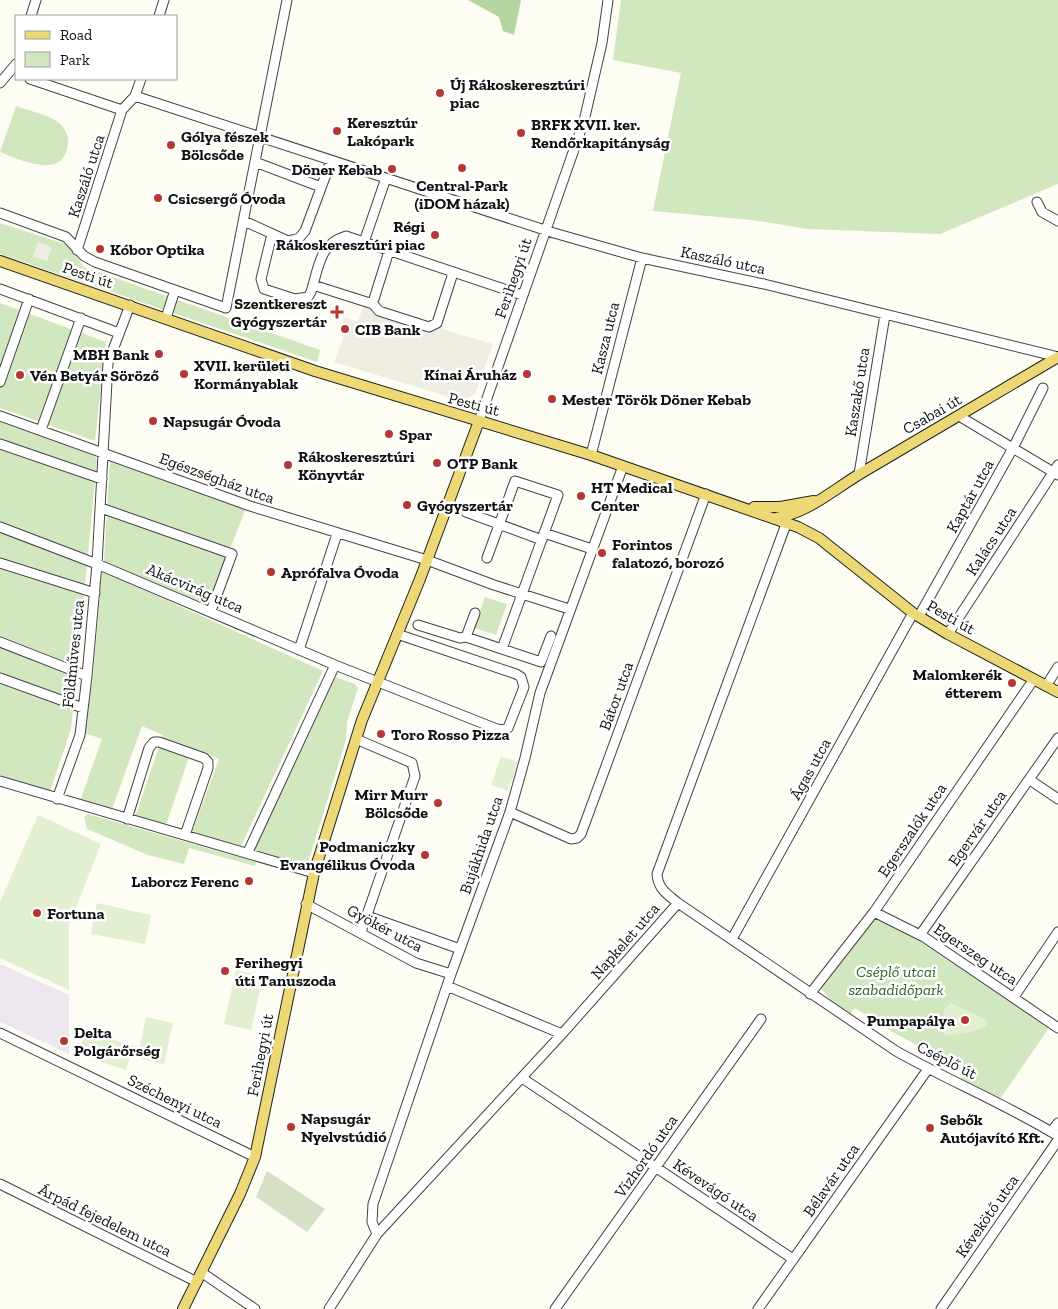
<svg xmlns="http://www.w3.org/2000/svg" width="1058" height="1309" viewBox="0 0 1058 1309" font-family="'Zilla Slab',serif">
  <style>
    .industrial { fill: #ede6ee }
    .green { fill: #d1e7c0 }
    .forest { fill: #b5d6a0 }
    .cemetery { fill: #d5e0c6 }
    .pitch { fill: #e2efd1 }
    .plaza { fill: #efede2 }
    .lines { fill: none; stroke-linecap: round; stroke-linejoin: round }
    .minor-casing { stroke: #434343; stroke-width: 11 }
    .major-casing { stroke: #212121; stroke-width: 12 }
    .minor { stroke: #fff; stroke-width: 9 }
    .major { stroke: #edd876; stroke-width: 10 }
    .poi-dot { fill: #b53733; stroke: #fff; stroke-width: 2 }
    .labels { text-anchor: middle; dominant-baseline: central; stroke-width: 5; stroke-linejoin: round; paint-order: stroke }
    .poi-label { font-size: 16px; font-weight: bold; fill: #101010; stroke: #fff; text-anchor: start }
    .street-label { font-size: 16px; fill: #101010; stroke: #fff }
    .park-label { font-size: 16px; font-style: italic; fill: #2d6325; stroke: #fff }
  </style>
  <rect width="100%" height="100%" fill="#fefdf4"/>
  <!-- industrial -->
  <path class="industrial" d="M0 964 69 995V1054L0 1022Z"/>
  <!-- green -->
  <path class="green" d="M621 0H1058V184L940 234 808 229 752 220 653 211 681 73 613 60Z
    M16 106C29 111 48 114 59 123 65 128 69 136 68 144 64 181 20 160 0 152Z
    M0 223 68 245 84 267 320 350 317 362 0 254Z
    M0 303 106 342 95 441 0 408Z
    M0 421 93 454 97 460 71 729 50 791 0 775Z
    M110 457 246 508 208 605 104 562Z
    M102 571 323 671 241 846 192 832 219 759 192 748 166 825 135 817 163 735 142 726 112 809 80 801 102 739 84 733 93 678Z
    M485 597 507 604 496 635 474 628Z
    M335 677 355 684 358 688 347 722 346 740 307 866 254 850 253 848Z
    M88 814 256 862 255 866 189 848 184 864 148 855 87 829 84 817Z
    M876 917 922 942 1049 1028 1000 1099 961 1079 965 1071 894 1033 855 1008 850 1014 831 1001 821 988Z"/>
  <!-- forest -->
  <path class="forest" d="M468 0H521L514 35 503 31 499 17Z"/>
  <!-- cemetery -->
  <path class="cemetery" d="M267 1171 325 1209 307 1232 256 1197Z"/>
  <!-- pitch -->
  <path class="pitch" d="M501 756 518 762 508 791 491 785Z
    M38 815 101 844 69 925V990L0 958V902Z
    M97 903 151 915 145 944 91 934Z
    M236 970 263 976 251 1030 224 1024Z
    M951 1003 986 1019 987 1025C982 1031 951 1037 944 1034L942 1029 944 1009Z
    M146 1017 173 1023 164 1064 137 1058Z
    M86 1031 134 1046 126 1070 78 1054Z"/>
  <!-- plaza -->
  <path class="plaza" d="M38 242 52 247 47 261 33 257Z
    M366 297 382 302 380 308 430 324 431 321 443 326 442 329 493 344 475 394 463 401 334 362 347 328 342 326 345 317 358 322Z"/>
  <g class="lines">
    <!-- minor casing -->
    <g class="minor-casing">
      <path id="minor" d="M31 16 36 0
        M159 16 164 0
        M30 79 122 110
        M0 83 16 64
        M135 96 554 233 642 258 764 284 1058 357
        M255 162 321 187
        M1037 202 1042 212 1058 221
        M0 213 66 237 84 256 95 262 226 308 287 0
        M244 221 288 241 299 238 305 231 331 161
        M272 234 261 279 264 289 295 299 308 297 311 292C319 267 319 244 346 236L522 295
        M364 242 386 178
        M77 250 122 110 135 96 141 79
        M313 285 373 304 379 311 429 327 437 323 453 273
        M0 289 119 333
        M374 299 389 251
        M166 318 175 290
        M0 382 29 299
        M0 416 250 506 427 560 494 585 569 609
        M959 416 1058 475
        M479 421 584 121 602 43 608 0
        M41 430 81 318
        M0 444 102 479
        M591 455 642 258
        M859 474 885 315
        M101 508 232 554 211 611
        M466 512 542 540
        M0 527 97 564 335 665 497 729 502 730 508 728 524 687 521 677 516 674 397 634
        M785 527 657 874C658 889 667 894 678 903L896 1051C949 1081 1006 1104 1058 1136
        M544 533 592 549
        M487 558 515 481 558 495 502 649
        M0 563 95 593
        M919 616 1013 448 1043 388
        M418 625 460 638 466 637 541 662 551 636
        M948 634 1058 465
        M466 637 475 613
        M0 642 87 676
        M299 650 337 534
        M0 678 83 708
        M1046 686 1058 667
        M356 739 412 763 415 776 361 932
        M1030 780 1058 799
        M0 781 314 873
        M57 799 80 735 87 676 97 564 108 363 130 305
        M510 812 571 839 577 838 581 834 706 494
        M127 819 149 748 154 742H159L204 758 208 762V768L185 835
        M248 852 335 665
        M306 904 416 963 451 974
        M874 912 924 937 1058 1028
        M367 916 460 949
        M920 935 1058 738
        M732 939 913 613
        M447 986 562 1034
        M810 994 874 912 1034 679
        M1014 997 1058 932
        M0 1033 255 1157
        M522 1078 793 1259
        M1051 1132 1058 1123
        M0 1184 197 1282
        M377 1234 372 1222 373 1204 451 974 510 812 525 758 540 693 623 466
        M201 1272 255 1309
        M329 1309 377 1234 562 1034 678 903
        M555 1309 761 1019
        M758 1309 928 1069
        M941 1309 1058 1140"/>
    </g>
    <!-- major casing -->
    <g class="major-casing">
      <path id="major" d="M0 261 315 371 591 455 798 527 819 538 913 613 948 634 1058 692
        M754 507H780L814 501
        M776 518C810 512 834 489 863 472 928 434 993 395 1058 357
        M183 1309 240 1194 255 1157 314 873 362 720 420 579 479 421"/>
    </g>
    <!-- minor -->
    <use href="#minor" class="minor"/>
    <!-- major -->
    <use href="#major" class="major"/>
  </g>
  <!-- markers -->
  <g class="poi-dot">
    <circle cx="440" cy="93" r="5"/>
    <circle cx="337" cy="131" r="5"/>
    <circle cx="521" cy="133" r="5"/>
    <circle cx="171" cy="145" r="5"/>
    <circle cx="462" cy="168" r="5"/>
    <circle cx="392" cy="169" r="5"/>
    <circle cx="158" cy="198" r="5"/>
    <circle cx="435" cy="235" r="5"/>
    <circle cx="100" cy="249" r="5"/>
    <path d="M334.5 304.5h5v5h5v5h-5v5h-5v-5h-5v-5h5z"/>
    <circle cx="345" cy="329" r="5"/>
    <circle cx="159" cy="354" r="5"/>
    <circle cx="184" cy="374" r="5"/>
    <circle cx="527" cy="374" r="5"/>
    <circle cx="20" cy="375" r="5"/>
    <circle cx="552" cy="399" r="5"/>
    <circle cx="153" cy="421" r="5"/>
    <circle cx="389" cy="434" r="5"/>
    <circle cx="437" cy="463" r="5"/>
    <circle cx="288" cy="465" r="5"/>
    <circle cx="581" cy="496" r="5"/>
    <circle cx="407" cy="505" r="5"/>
    <circle cx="602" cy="553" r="5"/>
    <circle cx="271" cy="572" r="5"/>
    <circle cx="1012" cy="683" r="5"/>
    <circle cx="381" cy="734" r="5"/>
    <circle cx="438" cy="803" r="5"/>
    <circle cx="425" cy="855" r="5"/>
    <circle cx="249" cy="881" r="5"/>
    <circle cx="37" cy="913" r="5"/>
    <circle cx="225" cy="971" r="5"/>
    <circle cx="965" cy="1020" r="5"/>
    <circle cx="64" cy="1041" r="5"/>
    <circle cx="291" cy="1127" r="5"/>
    <circle cx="930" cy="1128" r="5"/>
  </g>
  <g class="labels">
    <!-- poi labels -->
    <g class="poi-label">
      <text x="450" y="84">Új Rákoskeresztúri<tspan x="450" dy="18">piac</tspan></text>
      <text x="347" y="122">Keresztúr<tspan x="347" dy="18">Lakópark</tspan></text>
      <text x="531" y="124">BRFK XVII. ker.<tspan x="531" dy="18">Rendőrkapitányság</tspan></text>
      <text x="181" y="136">Gólya fészek<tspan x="181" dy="18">Bölcsőde</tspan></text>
      <text x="382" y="169" text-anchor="end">Döner Kebab</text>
      <text x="462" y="185" text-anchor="middle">Central-Park<tspan x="462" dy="18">(iDOM házak)</tspan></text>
      <text x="168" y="198">Csicsergő Óvoda</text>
      <text x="425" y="226" text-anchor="end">Régi<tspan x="425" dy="18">Rákoskeresztúri piac</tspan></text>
      <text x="110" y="249">Kóbor Optika</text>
      <text x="327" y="303" text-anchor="end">Szentkereszt<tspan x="327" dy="18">Gyógyszertár</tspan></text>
      <text x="355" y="329">CIB Bank</text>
      <text x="149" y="354" text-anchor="end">MBH Bank</text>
      <text x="194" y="365">XVII. kerületi<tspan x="194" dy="18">Kormányablak</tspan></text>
      <text x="517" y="374" text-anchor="end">Kínai Áruház</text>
      <text x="30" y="375">Vén Betyár Söröző</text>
      <text x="562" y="399">Mester Török Döner Kebab</text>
      <text x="163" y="421">Napsugár Óvoda</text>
      <text x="399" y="434">Spar</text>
      <text x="298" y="456">Rákoskeresztúri<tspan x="298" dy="18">Könyvtár</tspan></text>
      <text x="447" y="463">OTP Bank</text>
      <text x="591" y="487">HT Medical<tspan x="591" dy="18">Center</tspan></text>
      <text x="417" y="505">Gyógyszertár</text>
      <text x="612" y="544">Forintos<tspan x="612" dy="18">falatozó, borozó</tspan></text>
      <text x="281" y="572">Aprófalva Óvoda</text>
      <text x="1002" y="674" text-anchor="end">Malomkerék<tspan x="1002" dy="18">étterem</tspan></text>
      <text x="391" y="734">Toro Rosso Pizza</text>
      <text x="428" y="794" text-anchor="end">Mirr Murr<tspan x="428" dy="18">Bölcsőde</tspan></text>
      <text x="415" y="846" text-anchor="end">Podmaniczky<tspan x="415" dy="18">Evangélikus Óvoda</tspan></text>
      <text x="239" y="881" text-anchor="end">Laborcz Ferenc</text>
      <text x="47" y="913">Fortuna</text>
      <text x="235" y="962">Ferihegyi<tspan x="235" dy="18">úti Tanuszoda</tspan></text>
      <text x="955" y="1020" text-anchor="end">Pumpapálya</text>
      <text x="74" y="1032">Delta<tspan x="74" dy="18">Polgárőrség</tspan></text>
      <text x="301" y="1118">Napsugár<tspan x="301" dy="18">Nyelvstúdió</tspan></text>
      <text x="940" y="1119">Sebők<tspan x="940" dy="18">Autójavító Kft.</tspan></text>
    </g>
    <!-- street labels -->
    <g class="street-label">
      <text transform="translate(86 176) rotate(-72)">Kaszáló utca</text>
      <text transform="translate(723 260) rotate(12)">Kaszáló utca</text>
      <text transform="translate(88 275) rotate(19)">Pesti út</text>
      <text transform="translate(513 278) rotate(-71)">Ferihegyi út</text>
      <text transform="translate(605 338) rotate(-76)">Kasza utca</text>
      <text transform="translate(857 392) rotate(-81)">Kaszakő utca</text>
      <text transform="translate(474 404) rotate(15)">Pesti út</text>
      <text transform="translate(932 414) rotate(-30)">Csabai út</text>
      <text transform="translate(217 478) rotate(20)">Egészségház utca</text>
      <text transform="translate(970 496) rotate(-61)">Kaptár utca</text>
      <text transform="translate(991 541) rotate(-57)">Kalács utca</text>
      <text transform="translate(195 588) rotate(23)">Akácvirág utca</text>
      <text transform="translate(951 617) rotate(30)">Pesti út</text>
      <text transform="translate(73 654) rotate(-84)">Földműves utca</text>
      <text transform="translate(616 696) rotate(-70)">Bátor utca</text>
      <text transform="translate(810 769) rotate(-61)">Ágas utca</text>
      <text transform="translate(977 828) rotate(-55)">Egervár utca</text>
      <text transform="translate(912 830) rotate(-56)">Egerszalók utca</text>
      <text transform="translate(481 845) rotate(-71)">Bujákhida utca</text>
      <text transform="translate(385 928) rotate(28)">Gyökér utca</text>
      <text transform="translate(625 941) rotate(-49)">Napkelet utca</text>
      <text transform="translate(976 954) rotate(34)">Egerszeg utca</text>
      <text transform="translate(260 1055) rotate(-79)">Ferihegyi út</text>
      <text transform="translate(947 1060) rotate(27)">Cséplő út</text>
      <text transform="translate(175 1101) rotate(26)">Széchenyi utca</text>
      <text transform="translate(646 1156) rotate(-55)">Vízhordó utca</text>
      <text transform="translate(831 1180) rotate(-55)">Bélavár utca</text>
      <text transform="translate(716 1190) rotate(34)">Kévevágó utca</text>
      <text transform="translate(987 1216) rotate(-55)">Kévekötő utca</text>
      <text transform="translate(105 1220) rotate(26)">Árpád fejedelem utca</text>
    </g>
    <!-- park labels -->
    <g class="park-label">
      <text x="896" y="971">Cséplő utcai<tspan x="896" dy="18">szabadidőpark</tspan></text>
    </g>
  </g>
  <!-- legend -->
  <rect x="15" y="15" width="162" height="65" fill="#ffffff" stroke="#9f9f9f"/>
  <rect x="25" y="31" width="25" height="8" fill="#edd876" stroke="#9f9f9f"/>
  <text x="60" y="40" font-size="15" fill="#101010">Road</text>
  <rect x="25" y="52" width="25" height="15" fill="#d1e7c0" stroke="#9f9f9f"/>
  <text x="60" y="65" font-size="15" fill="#101010">Park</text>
</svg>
